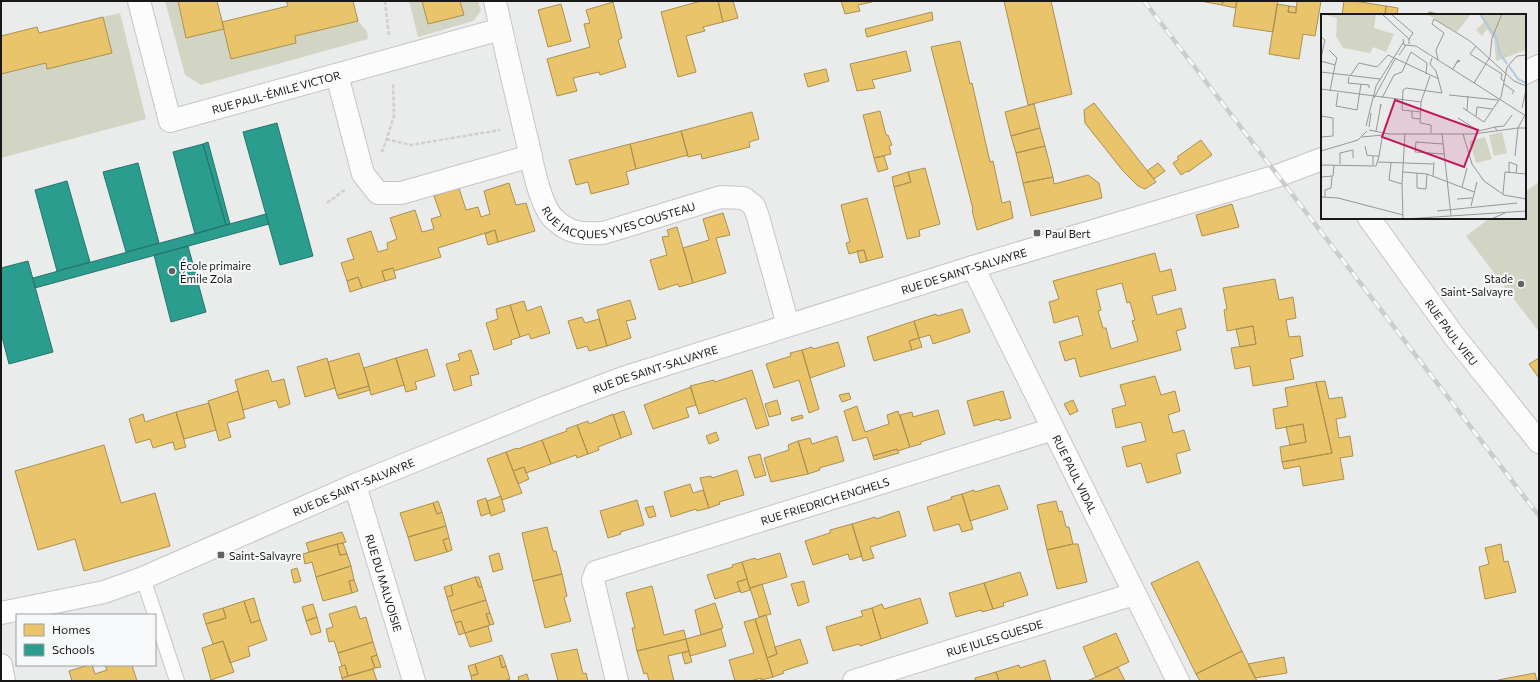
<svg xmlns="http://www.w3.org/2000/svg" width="1540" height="682" viewBox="0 0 1540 682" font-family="Commissioner,sans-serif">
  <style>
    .green { fill: #d3d5c4 }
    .homes { fill: #e9c46a; stroke: #aa9051; fill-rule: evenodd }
    .schools { fill: #2a9d8f; stroke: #25756b }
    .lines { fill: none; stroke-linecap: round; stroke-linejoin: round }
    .service-casing { stroke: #c5c5c6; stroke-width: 16 }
    .minor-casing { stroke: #c5c5c6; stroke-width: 24 }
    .tertiary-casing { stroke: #c5c5c6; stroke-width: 24 }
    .path { stroke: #cfcfcf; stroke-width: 2.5; stroke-dasharray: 4 2; stroke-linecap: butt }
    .service { stroke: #fcfcfc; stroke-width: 14 }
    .minor { stroke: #fcfcfc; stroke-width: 22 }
    .tertiary { stroke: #fcfcfc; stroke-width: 22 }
    .rail-casing { stroke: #cbcccc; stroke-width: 4.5 }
    .rail { stroke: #f7f8f9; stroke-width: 3; stroke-dasharray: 9; stroke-linecap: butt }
    .poi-dot { fill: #626262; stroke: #f7f8f9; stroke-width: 1.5 }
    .labels { text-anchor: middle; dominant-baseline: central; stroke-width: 4; stroke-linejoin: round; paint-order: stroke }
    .street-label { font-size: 11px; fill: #181818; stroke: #f7f8f9 }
    .poi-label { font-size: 11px; fill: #181818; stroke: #f7f8f9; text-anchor: start }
    .inset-river { fill: none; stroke: #b0c9de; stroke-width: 2 }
    .inset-road { fill: none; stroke: #969797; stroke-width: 1 }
    .view { fill: #c2185b; fill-opacity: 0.15; stroke: #c2185b; stroke-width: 2 }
    .inset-edge { fill: none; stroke: #181818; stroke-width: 2 }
  </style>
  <rect width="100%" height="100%" fill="#eaebeb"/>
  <!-- green -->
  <path class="green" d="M165 1H178L186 37 224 29 231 59 296 43 295 36 358 21 367 31 368 39 201 85 185 75Z
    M409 1H422L428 24 464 15 460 1H478L481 11 473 21 418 37Z
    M120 13 146 119 1 158V74L46 63 47 69 112 53 103 17Z
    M1539 182V332L1466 236 1490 218H1525V192Z"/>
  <!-- homes -->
  <path class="homes" d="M178 1H217L224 29 186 38Z
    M286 1H353L358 21 295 36 296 43 231 59 222 22 288 6Z
    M422 1H460L464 15 428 24Z
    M701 1H718L723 22 703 27 705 31 686 36 696 72 678 77 661 12Z
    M718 1H733L738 18 723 22Z
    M841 1H871L872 2 858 5 860 11 845 14Z
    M1004 1H1051L1072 94 1028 105Z
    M1200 1H1217L1223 2 1222 5Z
    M1217 1H1237L1235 8 1222 5 1223 2Z
    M1237 1H1278L1273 32 1233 26Z
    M1297 1H1321L1315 36 1303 34 1299 59 1269 54 1277 4 1289 6 1288 12 1296 13Z
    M1344 1H1354L1386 6 1385 15H1342Z
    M613 2 622 38 618 40 626 67 600 75 599 72 573 78 577 91 557 96 547 59 590 47 584 24 590 23 586 10Z
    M561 4 571 41 548 47 538 10Z
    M1289 6 1296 7V13L1288 12Z
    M1386 6 1398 8 1397 15H1385Z
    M932 12 933 20 867 37 865 29Z
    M1429 12 1443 15H1428Z
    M103 17 112 53 47 69 46 63 1 74V36L37 27 39 33Z
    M960 41 970 84 972 83 990 162 993 161 1002 203 1010 201 1013 218 977 230 972 210 973 209 931 47Z
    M906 51 911 71 872 80 875 88 857 91 850 64Z
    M826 69 829 81 808 87 804 74Z
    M1094 103 1156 182 1145 189 1138 186 1123 171 1085 123 1084 110Z
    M1034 104 1040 128 1011 136 1005 112Z
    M880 111 886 135H888L892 145 889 146 891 154 874 158 863 115Z
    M752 112 759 139 749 142 750 147 702 159 701 154 688 157 681 131Z
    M1040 128 1045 146 1016 153 1011 136Z
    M681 131 688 155 636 169 630 144Z
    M1201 140 1212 155 1188 172 1187 171 1181 175 1173 163 1179 159 1177 157Z
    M630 144 636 169 626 172 629 184 591 194 588 182 576 185 569 160Z
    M1045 146 1053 177 1023 183 1016 153Z
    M884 156 888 169 878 172 874 158Z
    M1158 163 1165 171 1154 179 1147 171Z
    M925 168 940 224 919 230 920 236 907 239 894 187 911 182 908 172Z
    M908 172 911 182 894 187 892 177Z
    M1088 175 1099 183 1102 198 1031 216 1023 183 1053 177 1054 184Z
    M509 183 516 205 526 203 535 231 498 242 495 230 438 248 441 257 394 271 393 268 382 271 385 281 362 288 358 277 347 281 341 263 354 259 347 239 371 231 378 252 388 249 387 243 397 239 390 218 415 210 422 232 434 229 431 219 441 216 434 196 459 188 466 210 478 207 481 217 490 214 484 191Z
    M867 198 883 257 867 261 864 250 849 254 846 243 850 242 841 205Z
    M1232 204 1239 227 1202 236 1196 215Z
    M723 213 730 235 716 238 726 273 693 283 683 248 709 240 703 219Z
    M677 227 693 283 679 287 678 284 659 290 650 260 667 255 662 237 669 236 667 230Z
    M495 230 498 242 488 245 485 234Z
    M864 250 867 261 860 263 857 251Z
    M1155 253 1160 272 1171 269 1176 290 1152 296 1157 315 1181 308 1186 328 1176 331 1181 350 1080 377 1075 358 1065 361 1059 342 1083 335 1078 316 1054 323 1049 302 1059 299 1053 281ZM1122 283 1127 303 1130 302 1135 320 1132 321 1138 341 1111 349 1106 328H1103L1098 311 1101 310 1096 290Z
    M393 268 396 278 385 281 382 271Z
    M358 277 362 288 350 292 347 281Z
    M1275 279 1279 300 1293 297 1296 318 1286 320 1289 337 1300 336 1303 356 1290 359 1294 379 1253 386 1250 366 1235 369 1231 348 1256 344 1253 326 1227 331 1224 310 1227 309 1223 288Z
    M630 300 636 319 626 321 631 338 607 346 597 310Z
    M524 301 527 311 541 306 550 333 531 339 529 334 520 337 510 305Z
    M510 305 520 337 511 340 512 344 494 350 486 323 498 319 496 309Z
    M962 309 970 332 933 344 930 335 919 338 914 321 936 314 937 316Z
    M582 317 585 323 599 319 607 346 589 351 587 346 577 349 568 321Z
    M914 321 919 338 909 341 912 350 874 361 867 337Z
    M1253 326 1256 344 1240 347 1236 329Z
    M919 338 922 347 912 350 909 341Z
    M838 342 845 366 810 378 802 350 812 347 813 349Z
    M427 349 435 376 415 382 417 389 406 392 396 358Z
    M471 350 479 374 470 376 472 385 454 391 446 364 460 360 458 354Z
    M802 350 819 409 809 413 799 380 774 388 766 364 791 356 790 353Z
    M359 353 369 386 337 395 328 362Z
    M327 358 335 388 305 397 297 367Z
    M396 358 404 385 371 395 364 368Z
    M1539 358V378L1529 364Z
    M268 370 272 382 284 379 290 404 279 408 276 400 243 410 235 380Z
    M752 370 769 425 756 429 746 398 699 414 690 386 714 380 715 382Z
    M1155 376 1161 395 1175 391 1180 411 1168 415 1173 433 1184 430 1190 450 1176 454 1181 473 1147 483 1141 463 1127 467 1122 447 1146 441 1141 422 1116 428 1112 409 1126 405 1120 385Z
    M1325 381 1329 399 1342 397 1346 417 1336 419 1339 438 1350 436 1353 456 1340 458 1344 479 1303 486 1300 466 1284 469 1282 462 1332 453 1316 382Z
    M1316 382 1332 453 1282 462 1280 447 1306 442 1303 424 1276 429 1273 409 1288 406 1285 388Z
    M369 386 370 390 339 399 337 395Z
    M691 387 696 405 686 408 689 417 653 429 644 405Z
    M238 391 245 418 227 423 231 437 219 441 208 401Z
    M1003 391 1011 418 1000 421 999 419 974 426 967 401Z
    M849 393 851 399 842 402 839 395Z
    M777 400 781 414 769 417 765 404Z
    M1073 400 1078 411 1070 415 1064 404Z
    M209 403 216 430 184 439 176 412Z
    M857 406 865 432 889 424 887 415 898 411 910 447 898 451 897 449 873 456 867 437 853 441 844 411Z
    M938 410 945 434 921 442V444L910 447 900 415 912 412 913 417Z
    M624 411 632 434 621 438 613 415Z
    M176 412 186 447 175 450 173 442 153 448 150 439 136 443 129 419 143 414 145 422Z
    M613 414 621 438 598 447 599 450 588 454 577 425 588 421 589 424Z
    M802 415 803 418 792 421 791 418Z
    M1303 424 1306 442 1290 445 1286 427Z
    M577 425 588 454 577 458 576 455 551 464 542 440 567 431 566 429Z
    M716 432 719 440 709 444 706 436Z
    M837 436 844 461 819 468 820 470 808 474 798 441 810 438 812 444Z
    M542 440 551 464 526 473 524 467 513 471 506 452 517 448 518 449Z
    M798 441 808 474 771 482 764 458 789 450 788 445Z
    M104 445 121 503 155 493 170 546 84 571 75 539 38 550 15 471Z
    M897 449 899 453 874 460 873 456Z
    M506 452 522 493 502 500 487 459Z
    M760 454 766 475 755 478 748 457Z
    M524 467 529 479 518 484 513 471Z
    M737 470 744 495 719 502 720 504 709 508 700 478 711 476 712 478Z
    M690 484 693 493 703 490 709 508 697 511 696 509 671 517 664 492Z
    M999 485 1008 509 970 521 962 494 974 490 975 492Z
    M962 494 973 529 962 532 959 524 934 531 927 507 952 499 951 497Z
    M501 496 505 511 491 516 487 501Z
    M486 498 490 513 481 516 477 501Z
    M637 500 644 525 620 532 621 534 608 538 600 511Z
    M438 501 442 512 437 514 433 503Z
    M1056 501 1059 512 1062 511 1066 527H1069L1073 544 1047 550 1037 505Z
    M433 503 437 514 442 512 446 526 408 537 400 513Z
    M653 506 656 516 649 518 645 508Z
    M899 511 906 536 870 547 874 558 863 561 852 524 875 517 876 519Z
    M852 524 862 556 850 560 848 554 813 565 805 541 830 533V530Z
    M446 526 449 538 443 540 447 552 415 561 408 537Z
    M547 527 553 551H556L562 574 533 581 522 533Z
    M342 532 346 542 309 552 306 543Z
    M449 538 452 550 447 552 443 540Z
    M343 543 347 554 340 555 337 544Z
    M337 544 340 555 347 554 351 566 316 577 312 562 305 564 303 554Z
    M1073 544H1078L1087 582 1057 589 1047 550Z
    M1501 544 1504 562 1508 561 1516 592 1485 599 1479 567 1489 564 1485 548Z
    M499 553 503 569 493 572 489 556Z
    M780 553 787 577 750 588 742 562 755 558 756 560Z
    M1198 561 1242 651 1196 674 1151 583Z
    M742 562 747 579 737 582 740 591 715 599 707 575 733 567 732 565Z
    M351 566 354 580 349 581 352 593 323 601 316 577Z
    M297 568 301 581 294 583 291 570Z
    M1020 572 1028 595 1003 603 1004 606 993 609 984 583Z
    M562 574 567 596 564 598 571 621 545 628 533 581Z
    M475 577 479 587H482L486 600 451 611 447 597 453 595 451 585Z
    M475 577H479L482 587H479Z
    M747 579 750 590 741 593 737 582Z
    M354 580 358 591 352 593 349 581Z
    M804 581 809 602 798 606 791 584Z
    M984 583 993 609 982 612 981 610 956 617 949 593Z
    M762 584 771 614 759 617 750 588Z
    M451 585 453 595 447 597 444 587Z
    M652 586 664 635 684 630 686 639 637 651 632 628H635L626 593Z
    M254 598 260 620 251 623 244 601Z
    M920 598 928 623 881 639 872 608 882 604 884 609Z
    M486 600 490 613 486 614 490 625 465 633 461 621 455 623 451 611Z
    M244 601 251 623 260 620 267 640 248 647 250 656 230 663 223 641 213 644 206 624 226 618 223 608Z
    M715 603 723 628 701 635 695 610Z
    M313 604 317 617 306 621 302 607Z
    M356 606 360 619 366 617 373 642 338 653 334 641 329 642 326 629 333 627 329 614Z
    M223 608 226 618 206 624 203 614Z
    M872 608 881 639 860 646 859 644 833 651 826 627 863 616 861 611Z
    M490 613 494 624 490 625 486 614Z
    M766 615 777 654 767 658 755 619Z
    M317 617 321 632 311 635 306 621Z
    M755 619 773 677 761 680V678L750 681H735L729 660 754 653 744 622Z
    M461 621 465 633 459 635 455 623Z
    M488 626 492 641 470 647 465 633Z
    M721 629 726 646 690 656 686 639Z
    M1116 633 1129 662 1096 677 1083 647Z
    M686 639 689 651 668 656 674 681H649L647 673 644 674 637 651Z
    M800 639 808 663 783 671 784 673 773 677 767 658 777 654 775 647Z
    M223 641 234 672 211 680 202 648Z
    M373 642 377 655 371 657 375 668 348 676 345 665 342 666 338 653Z
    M577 649 583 674 586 673 588 681H558L551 654Z
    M689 651 692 662 685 664 682 653Z
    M1242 651 1257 681H1200L1196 674Z
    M377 655 381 667 375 668 371 657Z
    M502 655 506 666 502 668 499 656Z
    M499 656 502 668 506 666 510 679 504 681H472L471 676 478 674 475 664Z
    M1284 657 1287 673 1255 678 1248 664Z
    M1045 660 1051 681H999L996 672 1019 665 1020 668Z
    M475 664 478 674 471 676 468 666Z
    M89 665H92L95 674 107 670 105 665H132L137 681H72L69 671Z
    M345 665 348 676 342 678 339 667Z
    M1118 667 1125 681H1087L1096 677Z
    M373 669 377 681H343L342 678Z
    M996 672 999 681H975V678Z
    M1535 673 1537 681H1499L1498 680Z
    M527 674 529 681H519L518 677Z"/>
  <!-- schools -->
  <path class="schools" d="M277 123 313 256 280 265 243 132Z
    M208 142 230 224 226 225 203 144Z
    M203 144 226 225 195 234 173 152Z
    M138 163 159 243 126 252 103 172Z
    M67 181 90 262 57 271 35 190Z
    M266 214 269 224 35 288 33 278Z
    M188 246 206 312 171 322 154 255Z
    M28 261 53 352 9 364 1 333V268Z"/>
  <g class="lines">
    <!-- service casing -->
    <g class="service-casing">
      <path id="service" d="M143 578 177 681"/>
    </g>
    <!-- minor casing -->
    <g class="minor-casing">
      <g id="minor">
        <path id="s1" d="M139 1 170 121 501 29"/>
        <path id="s2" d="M495 1C505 48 516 94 527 140 532 161 539 203 553 218 569 234 582 234 603 233L721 197 744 198 754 206 758 217 788 325"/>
        <path d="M337 75 363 174 378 193H401L531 156"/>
        <path id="s3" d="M1369 218 1454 336 1539 442"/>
        <path id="s4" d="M973 267 1178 681"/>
        <path id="s5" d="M355 485 414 681"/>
        <path d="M1 665 4 681"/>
        <path id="s6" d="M617 681 593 580 596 572 1053 429"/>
        <path id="s7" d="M854 681 1134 594"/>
      </g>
    </g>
    <!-- tertiary casing -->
    <g class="tertiary-casing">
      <g id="tertiary">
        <path d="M1525 73 1539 66"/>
        <path id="s8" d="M1 613 104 592 143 578 355 485 546 407 623 378 973 267 1277 176 1322 159"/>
      </g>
    </g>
    <!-- path -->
    <path class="path" d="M385 1 389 37
      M386 139 411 145 500 130
      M381 152 383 150 394 116 393 84
      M327 203 346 189"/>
    <!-- service -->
    <use href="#service" class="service"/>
    <!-- minor -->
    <use href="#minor" class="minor"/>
    <!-- tertiary -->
    <use href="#tertiary" class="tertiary"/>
    <!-- rail casing -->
    <g class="rail-casing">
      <path id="rail" d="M1144 1 1539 516"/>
    </g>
    <!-- rail -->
    <use href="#rail" class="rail"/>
  </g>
  <!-- markers -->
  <g class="poi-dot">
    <rect x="1033" y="229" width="8" height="8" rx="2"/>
    <circle cx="172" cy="271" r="4"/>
    <circle cx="1521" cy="284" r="4"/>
    <rect x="217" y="551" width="8" height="8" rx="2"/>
  </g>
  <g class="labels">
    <!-- street labels -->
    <g class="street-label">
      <text stroke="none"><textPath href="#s1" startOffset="234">RUE PAUL-ÉMILE VICTOR</textPath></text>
      <text stroke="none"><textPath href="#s2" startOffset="294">RUE JACQUES YVES COUSTEAU</textPath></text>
      <text stroke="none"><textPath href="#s8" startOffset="1024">RUE DE SAINT-SALVAYRE</textPath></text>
      <text stroke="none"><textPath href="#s3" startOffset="141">RUE PAUL VIEU</textPath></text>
      <text stroke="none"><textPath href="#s8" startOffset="700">RUE DE SAINT-SALVAYRE</textPath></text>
      <text stroke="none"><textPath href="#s4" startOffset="231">RUE PAUL VIDAL</textPath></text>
      <text stroke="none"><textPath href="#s8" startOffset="376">RUE DE SAINT-SALVAYRE</textPath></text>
      <text stroke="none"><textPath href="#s6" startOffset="352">RUE FRIEDRICH ENGHELS</textPath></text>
      <text stroke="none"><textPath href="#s5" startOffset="102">RUE DU MALVOISIE</textPath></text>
      <text stroke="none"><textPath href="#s7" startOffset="147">RUE JULES GUESDE</textPath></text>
    </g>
    <!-- poi labels -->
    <g class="poi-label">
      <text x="1045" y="233">Paul Bert</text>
      <text x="180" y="265">École primaire<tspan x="180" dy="13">Émile Zola</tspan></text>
      <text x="1513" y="278" text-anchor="end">Stade<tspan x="1513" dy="13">Saint-Salvayre</tspan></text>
      <text x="229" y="555">Saint-Salvayre</text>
    </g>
  </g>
  <!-- overview -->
  <g transform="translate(1321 14)">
    <rect width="205" height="205" fill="#eaebeb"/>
    <path d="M2 0H55L53 14 73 20 65 38 52 33 49 39 22 34 15 22 16 4ZM105 0H150L136 18ZM158 0H205V36L175 47 173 25 166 15 161 22 155 16 163 8ZM181 118 186 139 173 142 168 121ZM164 123 171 145 155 149 148 127Z" fill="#d3d5c4"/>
    <path class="inset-river" d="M159 0 176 25 178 38 186 50M188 52 197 65 205 69"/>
    <path class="inset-road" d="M61 0 88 25V30M70 0 92 19 88 25M0 23 4 26 0 44M82 25 83 31 95 32 205 102M155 32 149 40 181 60 180 65 183 67M8 36 16 44 14 51M78 41 85 31M117 46 115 36 123 19 111 10 113 5 149 27 193 67 205 72M0 47 14 51 9 77M131 56 132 55 137 46 139 47 135 49M0 58 59 65M29 62 38 49 56 53 67 41 118 65M28 63 27 69 48 71V74M153 69 169 43 171 24 181 0M183 70 193 77 191 80M0 75 100 88 109 62M17 79 15 92 36 96 40 70M128 81 177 86M53 84 74 45M61 84 73 61 81 58 90 38 106 49 105 60M100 88 99 109 110 111V119M142 94 163 108 180 83 186 53 196 42 205 41M201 94 205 76M146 96 147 82M91 97V104L99 105M100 98 81 96 82 76 85 74 121 79 115 57 109 50 111 44M155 102 156 93 171 95M137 104 158 117 174 113 176 117M45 112 55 72 82 29M48 113 50 99M174 113 183 112 191 101M48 116 68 120H152L197 114 204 101M55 117 60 90 59 94M121 119 130 202M142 120 151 150 163 167 183 181 205 185M0 123 12 122V104L0 102V123M41 123 61 121M122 130 95 128 94 138 123 140M44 132 46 141 52 142M0 137 37 126 46 117M58 142 62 119M194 142 197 114H205M57 148 112 150M70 149 68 166 81 170M19 150V139L32 136V144M0 151 55 152 58 142H52V151M82 158 106 160 153 178M96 159V174L105 175 106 160M188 159V148L196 151 195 159M112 162 113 148M0 163 12 162 13 151M141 173 146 154M182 180 184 158 205 160M0 183 17 184 82 201M4 183V176L10 174 11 163M136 185 151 184M150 192 156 168M116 197 196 189M82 205 81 170 84 119M84 205 205 197M170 205 184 199"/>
    <path class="view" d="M74 86 157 116 143 153 61 123Z"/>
    <rect width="205" height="205" class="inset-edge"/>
  </g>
  <!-- border -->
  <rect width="1540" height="682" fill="none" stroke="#181818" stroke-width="4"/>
  <!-- legend -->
  <rect x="16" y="614" width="140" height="52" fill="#f7f8f9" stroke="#9e9e9f"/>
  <rect x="24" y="624" width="20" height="12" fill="#e9c46a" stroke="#9e9e9f"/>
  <text x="52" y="634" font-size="12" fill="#181818">Homes</text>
  <rect x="24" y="644" width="20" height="12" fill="#2a9d8f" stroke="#9e9e9f"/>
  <text x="52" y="654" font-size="12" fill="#181818">Schools</text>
</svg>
